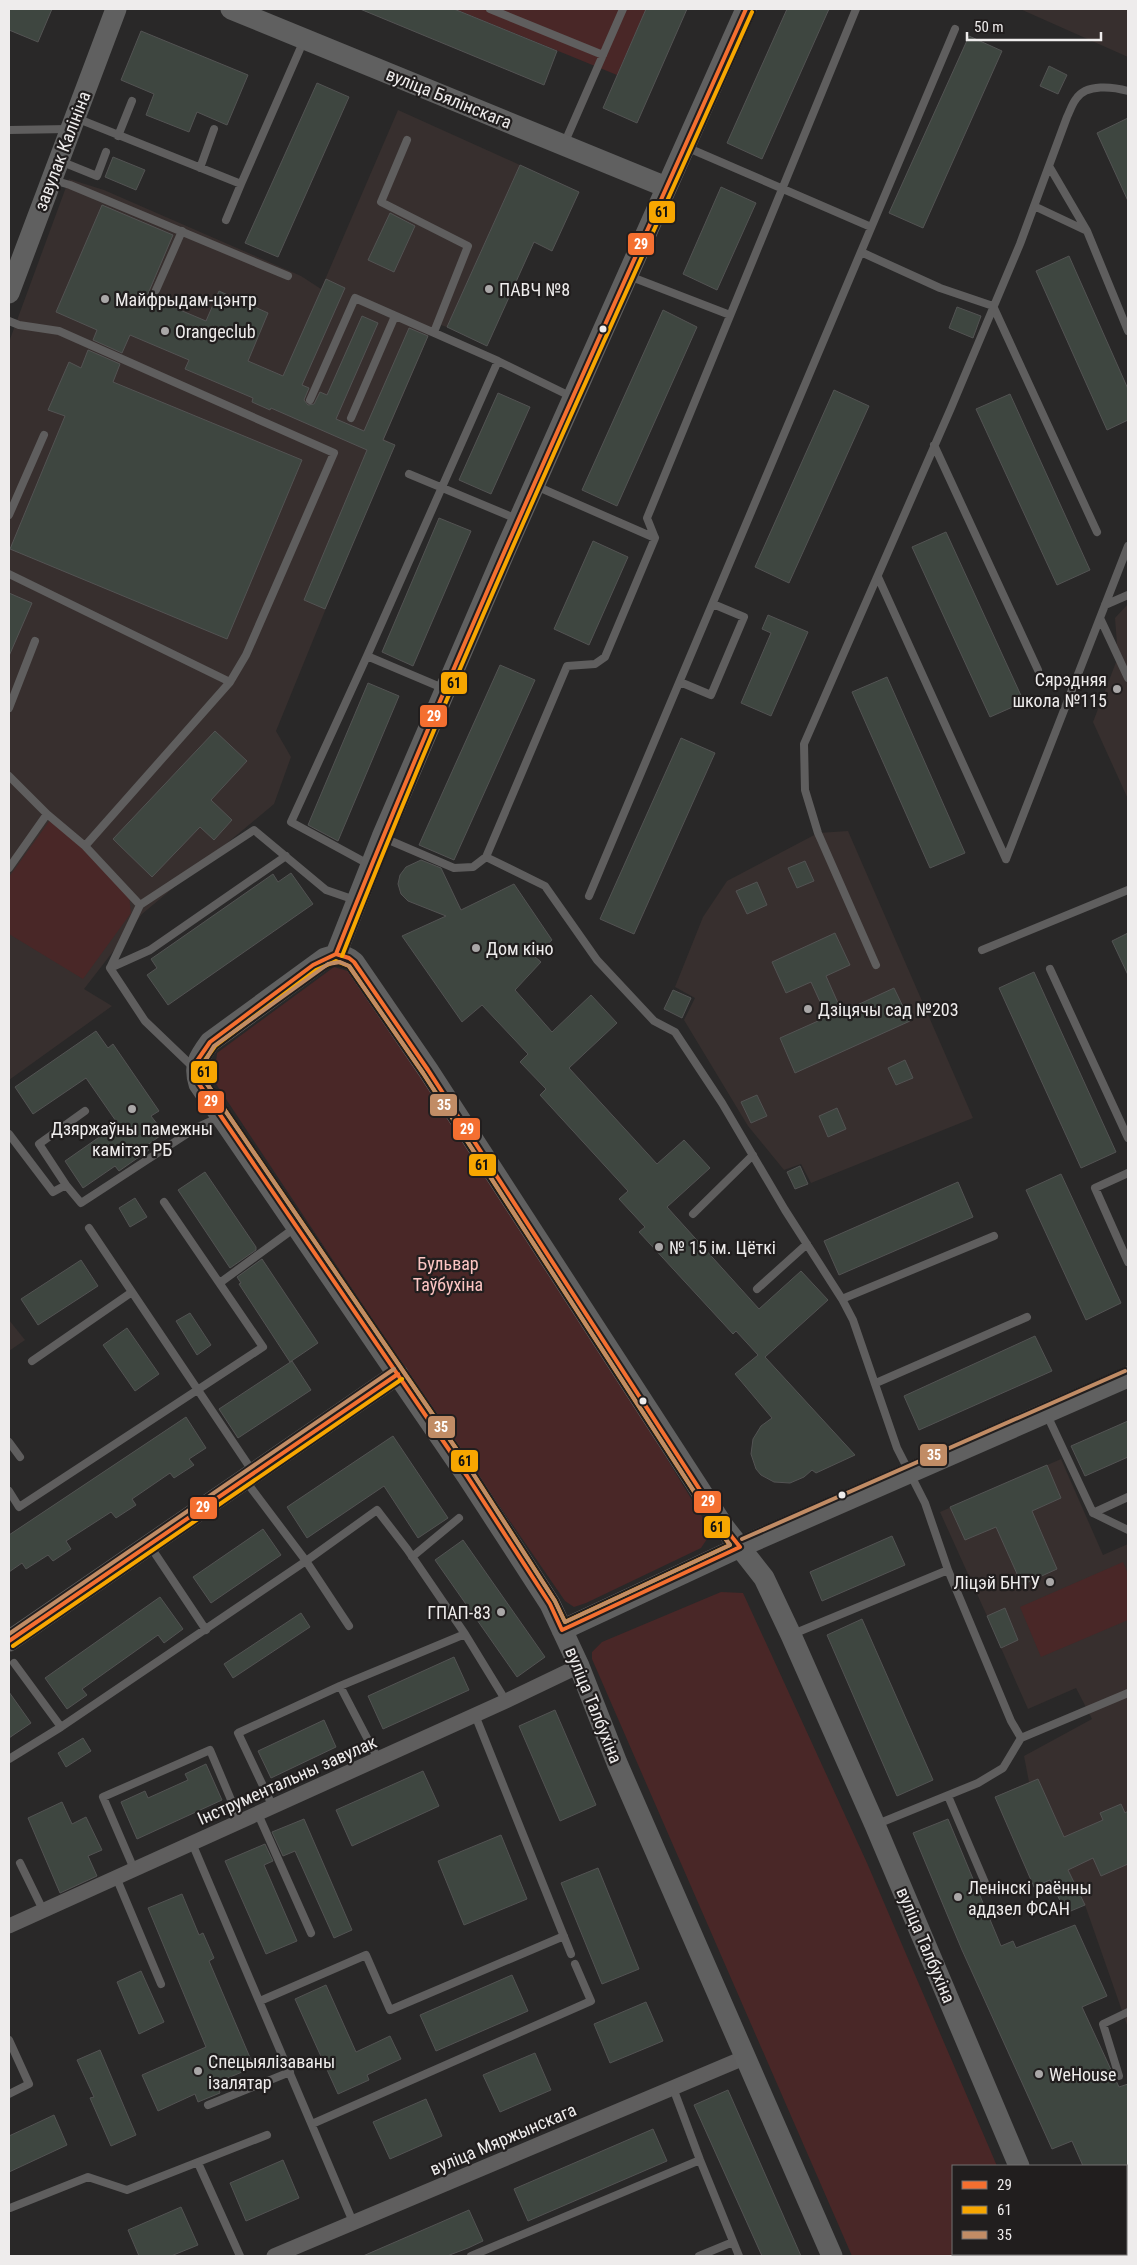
<svg xmlns="http://www.w3.org/2000/svg" width="1137" height="2265" viewBox="0 0 1137 2265" font-family="'Roboto Condensed',sans-serif">
  <style>
    .built { fill: #372f2e }
    .green { fill: #492727 }
    .building { fill: #3e4640; stroke: #535353 }
    .lines { fill: none; stroke-linecap: round; stroke-linejoin: round }
    .lane { stroke: #5f5e5e; stroke-width: 8 }
    .street { stroke: #5f5e5e; stroke-width: 15 }
    .secondary { stroke: #606060; stroke-width: 21 }
    .bus-1-casing { stroke: #211e1e; stroke-width: 8 }
    .bus-2-casing { stroke: #211e1e; stroke-width: 8 }
    .bus-3-casing { stroke: #211e1e; stroke-width: 8 }
    .bus-1 { stroke: #f46f30; stroke-width: 4 }
    .bus-2 { stroke: #f7a600; stroke-width: 4 }
    .bus-3 { stroke: #c18c65; stroke-width: 4 }
    .poi-dot { fill: #a9a7a7; stroke: #211e1e; stroke-width: 2 }
    .bus-dot { fill: #eeecec; stroke: #211e1e; stroke-width: 2 }
    .labels { text-anchor: middle; dominant-baseline: central; stroke-width: 4.5; stroke-linejoin: round; paint-order: stroke }
    .street-label { font-size: 18px; fill: #eeecec; stroke: #211e1e }
    .poi-label { font-size: 18px; fill: #eeecec; stroke: #211e1e; text-anchor: start }
    .park-label { font-size: 18px; fill: #fcc5c3; stroke: #211e1e }
    .line-badge { stroke: #211e1e; stroke-width: 2 }
    .badge-label { font-size: 14px; text-anchor: middle; font-weight: bold; fill: #fff }
    .pale-badge-label { font-size: 14px; text-anchor: middle; font-weight: bold; fill: #111 }
  </style>
  <rect width="100%" height="100%" fill="#292828"/>
  <!-- built -->
  <path class="built" d="M1020 9H1128V57Z
    M398 110 520 165 447 327 434 323 384 439 395 445 351 547 276 731 291 757 274 804 142 914 84 989 112 1006 9 1080V342L69 179 104 190 301 276 321 289Z
    M1128 604V799L1093 722 1118 657 1115 618Z
    M848 831 973 1118 811 1183 801 1164 784 1170 748 1126 684 1020 695 998 675 987 703 917 727 881 818 833Z
    M9 1320 25 1340 9 1351Z
    M1061 1459 1103 1555 1128 1544V2028L1085 1905 1066 1913 1051 1880 1034 1887 995 1797 1029 1782 1024 1756 1092 1719 1076 1688 1028 1709 1001 1648 1018 1640 1005 1609 987 1616 940 1512Z"/>
  <!-- green -->
  <path class="green" d="M455 9H646L617 75Z
    M50 820 128 887 131 913 83 979 9 934V877Z
    M334 967 354 973 559 1281 709 1528 707 1539 701 1548 586 1603 574 1607 565 1601 408 1373 214 1081 217 1053Z
    M1123 1562 1128 1574V1620L1041 1657 1020 1607Z
    M721 1592 743 1593 867 1863 997 2166H953V2254H1035L1036 2256H852L592 1659V1652L602 1642Z"/>
  <!-- building -->
  <path class="building" d="M9 9H52L38 42 9 30Z
    M360 9H454L557 51 544 85Z
    M646 9H687L637 123 603 108Z
    M787 9H829L762 159 727 143Z
    M141 31 248 75 227 125 197 112 189 132 146 115 154 94 121 80Z
    M969 36 1002 51 923 228 889 213Z
    M1049 66 1067 75 1058 94 1040 86Z
    M317 83 349 97 278 257 245 243Z
    M1128 118V201L1097 133Z
    M113 157 145 170 136 190 105 177Z
    M520 165 579 192 552 251 534 242 487 346 447 327Z
    M721 187 756 203 717 290 683 274Z
    M102 205 173 235 147 296 206 321 219 291 268 313 248 361 283 376 326 279 345 288 302 385 309 388 304 400 308 405 314 404 320 392 327 395 362 316 378 323 336 419 364 431 409 328 428 336 383 440 395 445 325 609 304 600 367 450 271 408 270 410 252 402 253 398 185 369 189 360 130 335 122 353 93 340 97 330 56 312Z
    M390 213 415 226 394 272 368 260Z
    M1069 256 1128 389V420L1107 430 1036 271Z
    M957 307 981 316 973 338 949 328Z
    M663 310 697 327 617 506 582 490Z
    M88 350 120 364 113 382 302 460 227 639 10 549 65 416 48 410 69 362 81 368Z
    M834 390 869 406 789 583 755 567Z
    M498 393 530 407 491 494 459 480Z
    M1010 394 1090 570 1057 585 976 409Z
    M439 518 471 531 413 666 382 652Z
    M946 532 1024 702 990 717 912 547Z
    M593 541 628 557 589 645 554 629Z
    M9 593 32 603 9 656Z
    M768 615 808 632 771 716 741 703 771 633 762 629Z
    M500 665 535 680 454 860 419 845Z
    M887 677 965 853 930 868 852 692Z
    M368 683 399 696 338 841 308 825Z
    M215 731 247 761 211 800 232 820 214 840 200 827 152 877 113 839Z
    M681 738 715 753 634 934 600 919Z
    M421 860 441 868 461 910 514 884 552 940 534 956 541 962 515 990 552 1032 591 995 617 1023 569 1068 657 1164 684 1140 710 1168 667 1207 759 1309 801 1271 828 1300 765 1357 855 1455 816 1473 812 1470 804 1477 790 1483 774 1482 761 1475 756 1469 751 1454 753 1439 761 1426 772 1418 735 1374 758 1355 736 1331 733 1334 639 1232 645 1227 619 1199 628 1191 540 1095 546 1089 520 1062 528 1054 482 1005 462 1022 402 936 446 916 408 901 401 894 398 884 400 875 406 867Z
    M805 861 814 881 797 888 788 868Z
    M291 873 313 904 168 1005 147 975 157 968 151 959 273 874 278 882Z
    M757 882 767 905 747 914 736 891Z
    M835 933 850 965 826 976 842 1012 894 988 910 1021 795 1073 780 1038 827 1017 811 982 786 993 772 962Z
    M1128 933V975L1112 941Z
    M1034 972 1116 1152 1081 1168 999 988Z
    M673 990 691 998 682 1018 664 1009Z
    M96 1031 108 1048 113 1044 159 1111 151 1116 164 1133 146 1146 149 1150 119 1171 115 1166 83 1188 65 1161 118 1124 86 1078 33 1114 15 1087Z
    M905 1060 913 1078 896 1085 888 1068Z
    M757 1095 767 1116 751 1123 741 1102Z
    M837 1108 846 1129 828 1137 819 1116Z
    M800 1166 808 1184 795 1189 787 1172Z
    M205 1172 256 1247V1250L230 1268 178 1190Z
    M1061 1174 1121 1303 1086 1320 1026 1190Z
    M958 1182 973 1217 839 1275 824 1241Z
    M135 1198 147 1217 130 1227 119 1208Z
    M262 1259 318 1343 290 1362 239 1284 241 1283 237 1277Z
    M81 1260 98 1286 38 1325 21 1299Z
    M190 1313 211 1345 197 1355 176 1321Z
    M127 1328 159 1374 135 1391 103 1345Z
    M1035 1336 1052 1371 919 1430 904 1396Z
    M292 1361 311 1390 238 1438 219 1409Z
    M186 1417 206 1448 189 1459 194 1465 174 1478 170 1473 132 1499 136 1505 116 1518 111 1512 66 1541 71 1549 53 1561 48 1555 26 1569 22 1563 9 1572V1535Z
    M1128 1421V1457L1085 1476 1071 1446Z
    M393 1436 448 1518 418 1538 384 1486 307 1538 287 1507Z
    M1047 1465 1061 1498 1032 1511 1057 1569 1022 1585 996 1527 965 1540 950 1507Z
    M263 1529 281 1555 211 1603 193 1577Z
    M892 1536 905 1565 822 1601 810 1572Z
    M463 1540 545 1657 517 1677 435 1560Z
    M160 1597 183 1629 164 1643 158 1635 82 1689 87 1695 67 1709 45 1678Z
    M1005 1608 1018 1640 1001 1648 987 1616Z
    M301 1613 310 1627 233 1678 224 1664Z
    M862 1619 933 1780 897 1796 827 1635Z
    M454 1657 469 1690 383 1729 368 1696Z
    M9 1692 31 1723 9 1738Z
    M555 1710 596 1805 560 1821 519 1726Z
    M324 1720 336 1747 271 1778 258 1751Z
    M83 1738 91 1751 66 1767 58 1753Z
    M206 1764 222 1800 137 1839 121 1802 145 1791 148 1798 188 1780 185 1774Z
    M423 1771 439 1806 352 1846 336 1810Z
    M1038 1779 1064 1837 1103 1820 1100 1813 1121 1804 1125 1813 1128 1811V1864L1101 1876 1093 1858 1068 1870 1085 1905 1066 1913 1050 1880 1034 1887 995 1797Z
    M62 1802 72 1824 86 1817 102 1850 88 1856 97 1876 60 1893 28 1818Z
    M304 1819 352 1930 334 1938 295 1851 283 1856 272 1832Z
    M948 1819 1001 1946 1013 1941 1016 1948 1075 1925 1107 1996 1082 2007 1119 2087 1128 2084V2166H1083L1072 2141 1052 2149 962 1950 913 1833Z
    M501 1835 527 1899 464 1925 438 1861Z
    M265 1844 273 1861 264 1865 297 1941 266 1954 225 1861Z
    M598 1868 639 1969 602 1984 561 1883Z
    M182 1894 199 1935 203 1933 214 1958 209 1961 254 2067 216 2083 220 2093 198 2102 195 2094 158 2111 142 2075 206 2047 148 1908Z
    M141 1971 164 2022 139 2034 117 1982Z
    M512 1975 528 2011 436 2051 420 2015Z
    M326 1985 356 2052 390 2036 401 2059 367 2075 369 2080 338 2094 295 1999Z
    M646 2002 663 2041 610 2063 594 2024Z
    M100 2050 136 2135 111 2146 90 2098 94 2097 77 2060Z
    M535 2053 551 2090 500 2112 483 2075Z
    M728 2090 801 2256H762L694 2105Z
    M426 2099 442 2136 390 2159 373 2122Z
    M54 2115 67 2145 9 2172V2136Z
    M653 2129 667 2161 528 2221 514 2189Z
    M283 2160 299 2198 246 2221 230 2183Z
    M181 2207 198 2245 171 2256H139L128 2230Z
    M469 2210 483 2241 468 2248 447 2256H363Z"/>
  <g class="lines">
    <!-- lane -->
    <path class="lane" d="M490 9 603 55
      M76 118 241 184 304 40
      M9 130 69 129
      M118 136 132 101
      M407 140 381 202 468 246 434 332
      M564 144 623 9
      M686 147 871 227
      M60 161 97 176 106 152
      M1049 166 1087 231
      M200 168 214 129
      M53 180 70 185 288 276
      M1034 206 1087 231 1128 331
      M226 220 241 184
      M861 252 940 288 993 306 1097 532
      M629 276 730 315
      M156 290 182 231
      M9 321 19 325 59 331 334 453 246 655 230 682 9 574
      M310 400 355 298 498 361
      M351 418 395 316
      M934 445 1038 670
      M409 474 517 519
      M536 486 655 538
      M9 515 44 435
      M878 577 1006 859
      M1105 605 1128 595
      M1100 618 1128 678
      M367 656 445 689
      M680 682 711 695 744 617 713 604
      M9 708 35 641
      M9 776 47 814 9 868
      M47 814 85 846 140 905 110 968 145 1021 193 1067
      M384 838 454 868 473 867 486 857 567 666 595 664 605 657 655 538 647 518 856 9
      M85 846 230 682
      M486 857 545 886 597 960 654 1021 675 1032 722 1103 785 1210 842 1299 853 1320 897 1448 925 1503 948 1570 1011 1721 1021 1738 1003 1768 978 1783 875 1825
      M1006 859 1128 546
      M370 865 291 822 367 656 498 361 572 397
      M589 896 955 29
      M140 905 254 830 326 890 355 900
      M982 950 1128 890
      M876 965 818 833 805 790 804 744 951 408 1020 244 1067 117C1070 111 1072 104 1076 99 1086 83 1114 87 1128 91
      M110 968 150 950 286 856
      M1050 969 1128 1138
      M9 1134 53 1192 66 1185 81 1203 196 1128 220 1117
      M1128 1173 1095 1188 1128 1262
      M66 1185 39 1144 85 1111
      M693 1214 753 1155
      M89 1228 253 1472
      M221 1282 296 1227
      M757 1289 807 1244
      M842 1299 994 1236
      M32 1361 132 1292
      M876 1383 1027 1317
      M1047 1415 1093 1513 1128 1497
      M9 1442 20 1457
      M9 1491 19 1507 263 1347 164 1202
      M1093 1513 1128 1530
      M150 1546 206 1630
      M412 1557 459 1518
      M465 1634 506 1701
      M793 1634 948 1570
      M14 1663 61 1727 306 1561 245 1480
      M340 1686 378 1759
      M475 1715 571 1954
      M1021 1738 1128 1693
      M9 1759 61 1727
      M948 1796 989 1892
      M273 1807 238 1733 340 1686 465 1634 407 1549 377 1510 306 1561 349 1626
      M258 1814 311 1933
      M192 1843 353 2222
      M20 1863 43 1910
      M134 1869 103 1797 210 1750 240 1821
      M116 1877 161 1984
      M260 2001 366 1955 390 2010 564 1936
      M9 2040 29 2084 9 2094
      M1119 2076 1103 2024 1128 2012
      M673 2088 700 2160 739 2256
      M208 2105 290 2072
      M312 2124 591 2001 575 1964
      M198 2163 240 2256
      M10 2208 88 2177 127 2190 267 2135
      M471 2256 700 2160
      M699 2256 733 2242"/>
    <!-- street -->
    <path class="street" d="M9 1926 506 1701 579 1666
      M274 2256 746 2057"/>
    <!-- secondary -->
    <path class="secondary" d="M231 9 666 187
      M9 293 116 9
      M336 954 382 837 505 551 746 9
      M562 1630 740 1547 1128 1377
      M9 1641 398 1374
      M1057 2254 1058 2256
      M832 2256 617 1763 579 1666 550 1604 467 1476 199 1084C193 1065 199 1057 210 1042L325 958C336 954 345 954 354 962L428 1070 724 1527 764 1578 791 1635 875 1825 1019 2166"/>
    <!-- bus-1 casing -->
    <g class="bus-1-casing">
      <path id="bus-1" d="M336 954 349 958 354 962 428 1070 724 1527 740 1547 562 1630 550 1604 467 1476 199 1084 196 1070 197 1061 210 1042 313 965Z
        M336 954C462 635 607 323 746 9
        M9 1641 398 1374"/>
    </g>
    <!-- bus-2 casing -->
    <g class="bus-2-casing">
      <path id="bus-2" d="M342 956C467 637 612 325 752 12
        M336 961 349 966 423 1073 719 1530 730 1545 565 1622 555 1601 472 1472 205 1081 203 1063 215 1046 316 970Z
        M13 1646 402 1379"/>
    </g>
    <!-- bus-3 casing -->
    <g class="bus-3-casing">
      <path id="bus-3" d="M340 962 349 966 423 1073 719 1530 730 1545 565 1622 555 1601 472 1472 205 1081 204 1063 214 1046 328 964Z
        M742 1539 1125 1371
        M9 1634 394 1369"/>
    </g>
    <!-- bus-1 -->
    <use href="#bus-1" class="bus-1"/>
    <!-- bus-2 -->
    <use href="#bus-2" class="bus-2"/>
    <!-- bus-3 -->
    <use href="#bus-3" class="bus-3"/>
  </g>
  <!-- markers -->
  <g class="poi-dot">
    <circle cx="489" cy="289" r="5"/>
    <circle cx="105" cy="299" r="5"/>
    <circle cx="165" cy="331" r="5"/>
    <circle cx="1117" cy="689" r="5"/>
    <circle cx="476" cy="948" r="5"/>
    <circle cx="808" cy="1009" r="5"/>
    <circle cx="132" cy="1109" r="5"/>
    <circle cx="659" cy="1247" r="5"/>
    <circle cx="1050" cy="1582" r="5"/>
    <circle cx="501" cy="1612" r="5"/>
    <circle cx="958" cy="1897" r="5"/>
    <circle cx="198" cy="2071" r="5"/>
    <circle cx="1039" cy="2074" r="5"/>
  </g>
  <g class="bus-dot">
    <circle cx="603" cy="329" r="4.5"/>
    <circle cx="643" cy="1401" r="4.5"/>
    <circle cx="842" cy="1495" r="4.5"/>
  </g>
  <g class="labels">
    <!-- street labels -->
    <g class="street-label">
      <text transform="translate(449 98) rotate(22)">вуліца Бялінскага</text>
      <text transform="translate(62 151) rotate(-69)">завулак Калініна</text>
      <text transform="translate(594 1705) rotate(68)">вуліца Талбухіна</text>
      <text transform="translate(287 1780) rotate(-24)">Інструментальны завулак</text>
      <text transform="translate(926 1945) rotate(67)">вуліца Талбухіна</text>
      <text transform="translate(503 2139) rotate(-23)">вуліца Мяржынскага</text>
    </g>
    <!-- poi labels -->
    <g class="poi-label">
      <text x="499" y="289">ПАВЧ №8</text>
      <text x="115" y="299">Майфрыдам-цэнтр</text>
      <text x="175" y="331">Orangeclub</text>
      <text x="1107" y="679" text-anchor="end">Сярэдняя<tspan x="1107" dy="21">школа №115</tspan></text>
      <text x="486" y="948">Дом кіно</text>
      <text x="818" y="1009">Дзіцячы сад №203</text>
      <text x="132" y="1128" text-anchor="middle">Дзяржаўны памежны<tspan x="132" dy="21">камітэт РБ</tspan></text>
      <text x="669" y="1247">№ 15 ім. Цёткі</text>
      <text x="1040" y="1582" text-anchor="end">Ліцэй БНТУ</text>
      <text x="491" y="1612" text-anchor="end">ГПАП-83</text>
      <text x="968" y="1887">Ленінскі раённы<tspan x="968" dy="21">аддзел ФСАН</tspan></text>
      <text x="208" y="2061">Спецыялізаваны<tspan x="208" dy="21">ізалятар</tspan></text>
      <text x="1049" y="2074">WeHouse</text>
    </g>
    <!-- park labels -->
    <g class="park-label">
      <text x="448" y="1263">Бульвар<tspan x="448" dy="21">Таўбухіна</tspan></text>
    </g>
  </g>
  <g class="line-badge">
    <rect x="648" y="200" width="28" height="24" rx="5" fill="#f7a600"/>
    <rect x="627" y="232" width="28" height="24" rx="5" fill="#f46f30"/>
    <rect x="440" y="671" width="28" height="24" rx="5" fill="#f7a600"/>
    <rect x="419" y="704" width="29" height="24" rx="5" fill="#f46f30"/>
    <rect x="190" y="1060" width="28" height="24" rx="5" fill="#f7a600"/>
    <rect x="197" y="1090" width="28" height="24" rx="5" fill="#f46f30"/>
    <rect x="429" y="1093" width="29" height="24" rx="5" fill="#c18c65"/>
    <rect x="452" y="1117" width="29" height="24" rx="5" fill="#f46f30"/>
    <rect x="468" y="1153" width="29" height="24" rx="5" fill="#f7a600"/>
    <rect x="427" y="1415" width="29" height="24" rx="5" fill="#c18c65"/>
    <rect x="919" y="1443" width="29" height="24" rx="5" fill="#c18c65"/>
    <rect x="450" y="1449" width="29" height="24" rx="5" fill="#f7a600"/>
    <rect x="693" y="1490" width="29" height="24" rx="5" fill="#f46f30"/>
    <rect x="189" y="1496" width="29" height="24" rx="5" fill="#f46f30"/>
    <rect x="703" y="1515" width="28" height="24" rx="5" fill="#f7a600"/>
  </g>
  <g class="badge-label">
    <text x="641" y="249">29</text>
    <text x="434" y="721">29</text>
    <text x="211" y="1106">29</text>
    <text x="444" y="1110">35</text>
    <text x="467" y="1134">29</text>
    <text x="441" y="1432">35</text>
    <text x="934" y="1460">35</text>
    <text x="708" y="1506">29</text>
    <text x="203" y="1512">29</text>
  </g>
  <g class="pale-badge-label">
    <text x="662" y="217">61</text>
    <text x="454" y="688">61</text>
    <text x="204" y="1077">61</text>
    <text x="482" y="1170">61</text>
    <text x="465" y="1466">61</text>
    <text x="717" y="1532">61</text>
  </g>
  <!-- border -->
  <rect width="1137" height="2265" fill="none" stroke="#eeecec" stroke-width="20"/>
  <!-- legend -->
  <rect x="952" y="2165" width="175" height="90" fill="#211e1e" stroke="#737070"/>
  <rect x="962" y="2181" width="25" height="8" fill="#f46f30" stroke="#737070"/>
  <text x="997" y="2190" font-size="15" fill="#eeecec">29</text>
  <rect x="962" y="2206" width="25" height="8" fill="#f7a600" stroke="#737070"/>
  <text x="997" y="2215" font-size="15" fill="#eeecec">61</text>
  <rect x="962" y="2231" width="25" height="8" fill="#c18c65" stroke="#737070"/>
  <text x="997" y="2240" font-size="15" fill="#eeecec">35</text>
  <!-- scale -->
  <path d="M967 32v8h134v-8" fill="none" stroke="#eeecec" stroke-width="2.5"/>
  <text x="974" y="32" font-size="15" fill="#eeecec" stroke="#211e1e" stroke-width="4" paint-order="stroke">50 m</text>
</svg>
